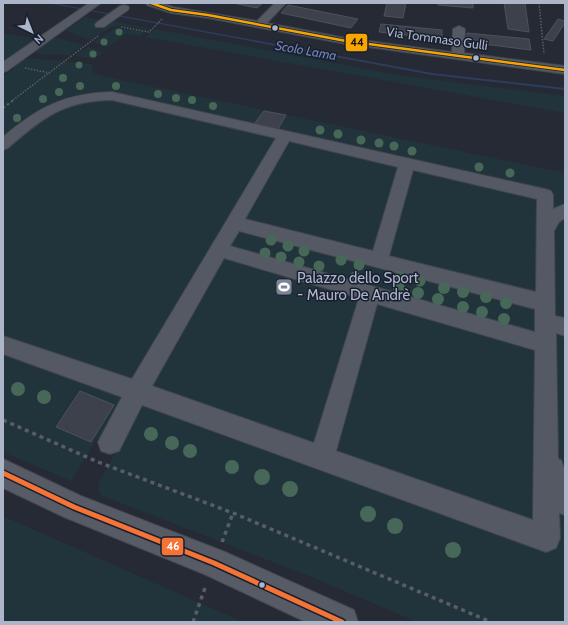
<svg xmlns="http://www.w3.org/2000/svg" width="568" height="625" viewBox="0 0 568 625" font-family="Cabin,sans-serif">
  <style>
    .green { fill: #22343b; fill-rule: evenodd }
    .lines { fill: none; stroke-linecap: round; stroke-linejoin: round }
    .stream { fill: #2e3d5e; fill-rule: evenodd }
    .building { fill: #3d414b; stroke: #4c525d }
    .minor-casing { stroke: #41454e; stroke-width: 2 }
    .major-casing { stroke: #424751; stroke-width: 2 }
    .path-far2 { stroke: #585d66; stroke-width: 1.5; stroke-dasharray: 1.5 1.5; stroke-linecap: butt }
    .path-far1 { stroke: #585d66; stroke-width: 2; stroke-dasharray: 2.5 2.5; stroke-linecap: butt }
    .path { stroke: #585d66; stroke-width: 3.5; stroke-dasharray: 4 4; stroke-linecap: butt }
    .minor { fill: #555963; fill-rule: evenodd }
    .major { fill: #575b65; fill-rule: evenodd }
    .bus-1-casing { stroke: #181f30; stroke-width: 4 }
    .bus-2-casing { stroke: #181f30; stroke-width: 8 }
    .bus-1 { stroke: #f7a600; stroke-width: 2.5 }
    .bus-2 { stroke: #f57335; stroke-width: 5 }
    .tree { fill: #476858 }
    .bus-dot { fill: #adb5c8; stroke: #181f30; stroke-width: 1.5 }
    .labels { text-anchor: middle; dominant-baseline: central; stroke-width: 3; stroke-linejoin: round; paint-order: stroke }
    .far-street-label { font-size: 13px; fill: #adb5c8; stroke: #181f30 }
    .far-water-label { font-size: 13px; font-style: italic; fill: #7286b3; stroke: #181f30 }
    .poi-label { font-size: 15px; fill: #adb5c8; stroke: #181f30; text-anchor: start }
    .line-badge { stroke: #181f30; stroke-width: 1.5 }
    .badge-label { font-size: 11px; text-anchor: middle; font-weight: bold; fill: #fff }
    .pale-badge-label { font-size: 11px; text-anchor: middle; font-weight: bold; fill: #111 }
  </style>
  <rect width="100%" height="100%" fill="#252a35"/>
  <!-- green -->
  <path class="green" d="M85 17 100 20 96 25 105 27 114 21 150 29 145 30C114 24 116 23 90 40L66 31Z
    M116 28 145 32 140 36 125 34 109 47 94 42Z
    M155 29 403 76 565 96V113L145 37Z
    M3 33 35 39 3 61Z
    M55 37 84 45 69 55 43 54 34 52Z
    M88 47 103 52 95 59 75 56Z
    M26 58 92 64 93 73 116 79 565 173V622H417L309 576 100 495 98 484 119 446 97 438 71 481 3 452V77L15 68 12 67ZM59 423 95 437 91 442 56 427Z
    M3 516 243 622H3Z"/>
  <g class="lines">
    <!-- stream -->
    <path class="stream" d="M47 3H53L432 73 565 88V90L432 75Z"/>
  </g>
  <!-- building -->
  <path class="building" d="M233 3H263L257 8Z
    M387 3H406L403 18 384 16Z
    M438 3H473V8L438 5Z
    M504 3H525L529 32 508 29Z
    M288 5 358 19 351 28 281 13Z
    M558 19 565 21V23L553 41 544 39Z
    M381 24 442 30V39L379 32Z
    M467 33 529 39 531 50 467 42Z
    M264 111 286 115 278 129 254 124Z
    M80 391 114 405 91 442 56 427Z"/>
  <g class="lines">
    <!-- minor casing -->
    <g class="minor-casing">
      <path id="minor" d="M89 3H101L7 71 3 72V62Z
        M146 3H161L173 7 257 21 275 3H286L267 23 346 38 452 52 453 29 459 26 465 29 464 53 565 66V74L346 44 208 18 171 13 147 5Z
        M124 5 128 6 129 8 128 10 104 27H96L95 25 96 23 120 6Z
        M112 92 545 189 551 191 553 195V209L565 204V218L559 222 554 231 555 316 565 318V336L556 333 558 459 561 460 565 471V515L559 513 560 538 556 548 546 552 142 405 119 451 110 454 101 451 98 442 122 397 3 354V336L132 379 276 138 112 100C64 101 43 117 8 148L3 150V137C38 107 66 93 112 92ZM289 141 398 167 373 251 245 219ZM413 170 537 199 536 292 389 256ZM239 231 535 309V332L230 246ZM224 258 359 298 314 443 152 386ZM377 304 535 350 533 520 336 451Z"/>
    </g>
    <!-- major casing -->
    <g class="major-casing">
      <path id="major" d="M3 459 81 496 225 552 354 610 358 622H306L204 574 64 517 3 488Z"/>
    </g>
    <!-- path-far2 -->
    <path class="path-far2" d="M539 3 544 54
      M121 27 149 32 162 19
      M25 68 50 73
      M13 100 98 36"/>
    <!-- path-far1 -->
    <path class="path-far1" d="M3 108 15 99"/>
    <!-- path -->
    <path class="path" d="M3 420 98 462 233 513 491 622
      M222 542 233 513
      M193 622 206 585"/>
    <!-- minor -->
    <use href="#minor" class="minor"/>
    <!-- major -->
    <use href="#major" class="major"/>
    <!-- bus-1 casing -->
    <g class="bus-1-casing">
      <path id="bus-1" d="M151 3 171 10 208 15 346 41 565 70"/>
    </g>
    <!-- bus-2 casing -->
    <g class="bus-2-casing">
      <path id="bus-2" d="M3 473 74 507 214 563 342 622"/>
    </g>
    <!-- bus-1 -->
    <use href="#bus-1" class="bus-1"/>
    <!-- bus-2 -->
    <use href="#bus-2" class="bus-2"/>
  </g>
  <!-- trees -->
  <g class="tree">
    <circle cx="119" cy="32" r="3.5"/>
    <circle cx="104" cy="42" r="3.5"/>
    <circle cx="93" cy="54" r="3.5"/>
    <circle cx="79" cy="65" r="3.5"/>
    <circle cx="63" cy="78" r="4"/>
    <circle cx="80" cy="86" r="4"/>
    <circle cx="116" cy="86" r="4"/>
    <circle cx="59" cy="92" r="4"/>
    <circle cx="158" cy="94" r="4"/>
    <circle cx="176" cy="98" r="4"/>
    <circle cx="43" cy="99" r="4"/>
    <circle cx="192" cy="100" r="4"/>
    <circle cx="213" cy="106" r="4"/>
    <circle cx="17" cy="118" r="4"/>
    <circle cx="320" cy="130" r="4.5"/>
    <circle cx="338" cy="134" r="4.5"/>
    <circle cx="361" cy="140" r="4.5"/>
    <circle cx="379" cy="143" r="4.5"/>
    <circle cx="394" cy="146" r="4.5"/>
    <circle cx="412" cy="151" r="4.5"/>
    <circle cx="479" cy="167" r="4.5"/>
    <circle cx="510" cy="173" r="4.5"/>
    <circle cx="271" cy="240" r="5.5"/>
    <circle cx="288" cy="246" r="5.5"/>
    <circle cx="304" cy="251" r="5.5"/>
    <circle cx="265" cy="253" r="5.5"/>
    <circle cx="281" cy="257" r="5.5"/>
    <circle cx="341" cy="260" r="5.5"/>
    <circle cx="299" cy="262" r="5.5"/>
    <circle cx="359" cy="265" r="5.5"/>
    <circle cx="319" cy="266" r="5.5"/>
    <circle cx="400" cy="276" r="5.5"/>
    <circle cx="355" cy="277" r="5.5"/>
    <circle cx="420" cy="281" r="5.5"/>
    <circle cx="399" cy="288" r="6"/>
    <circle cx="444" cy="288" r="6"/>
    <circle cx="463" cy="292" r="6"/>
    <circle cx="418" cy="293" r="6"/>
    <circle cx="486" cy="297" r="6"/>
    <circle cx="438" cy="299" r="6"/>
    <circle cx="506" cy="303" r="6"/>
    <circle cx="463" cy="307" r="6"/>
    <circle cx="482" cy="312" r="6"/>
    <circle cx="504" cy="319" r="6"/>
    <circle cx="18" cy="389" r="7"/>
    <circle cx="44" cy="397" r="7"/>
    <circle cx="151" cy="434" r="7"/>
    <circle cx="172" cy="443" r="7"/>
    <circle cx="190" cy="451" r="7"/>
    <circle cx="232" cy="467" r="7"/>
    <circle cx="262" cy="477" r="8"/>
    <circle cx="290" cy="489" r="8"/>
    <circle cx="368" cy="514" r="8"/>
    <circle cx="395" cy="526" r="8"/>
    <circle cx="453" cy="550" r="8"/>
  </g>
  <!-- icons -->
  <defs>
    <g id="stadium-square" transform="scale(0.9)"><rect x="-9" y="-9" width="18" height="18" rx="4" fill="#7d8495" stroke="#181f30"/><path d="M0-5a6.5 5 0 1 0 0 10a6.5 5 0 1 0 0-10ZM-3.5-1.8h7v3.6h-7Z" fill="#fff"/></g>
  </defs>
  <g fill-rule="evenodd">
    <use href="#stadium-square" x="284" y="287"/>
  </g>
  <!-- markers -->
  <g class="bus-dot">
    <circle cx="275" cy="28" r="3.5"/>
    <circle cx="476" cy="58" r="3.5"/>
    <circle cx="262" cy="585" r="3.5"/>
  </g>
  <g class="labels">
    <!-- far-street labels -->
    <g class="far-street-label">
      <text transform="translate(437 38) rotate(8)">Via Tommaso Gulli</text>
    </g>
    <!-- far-water labels -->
    <g class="far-water-label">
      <text transform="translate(306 50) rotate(10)">Scolo Lama</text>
    </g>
    <!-- poi labels -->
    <g class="poi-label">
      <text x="297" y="278">Palazzo dello Sport<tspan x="297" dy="17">- Mauro De Andrè</tspan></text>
    </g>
  </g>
  <g class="line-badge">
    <rect x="345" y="33" width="23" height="19" rx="4" fill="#f7a600"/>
    <rect x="161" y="537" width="23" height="19" rx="4" fill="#f57335"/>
  </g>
  <g class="badge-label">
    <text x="173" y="550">46</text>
  </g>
  <g class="pale-badge-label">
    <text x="357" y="46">44</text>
  </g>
  <!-- border -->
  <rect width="568" height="625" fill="none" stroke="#adb5c8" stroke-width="8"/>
  <!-- north arrow -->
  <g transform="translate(32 32) rotate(137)" stroke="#181f30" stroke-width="3" paint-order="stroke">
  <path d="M0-3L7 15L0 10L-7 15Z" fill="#adb5c8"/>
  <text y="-6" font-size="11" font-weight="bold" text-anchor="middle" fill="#adb5c8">N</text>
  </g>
</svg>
